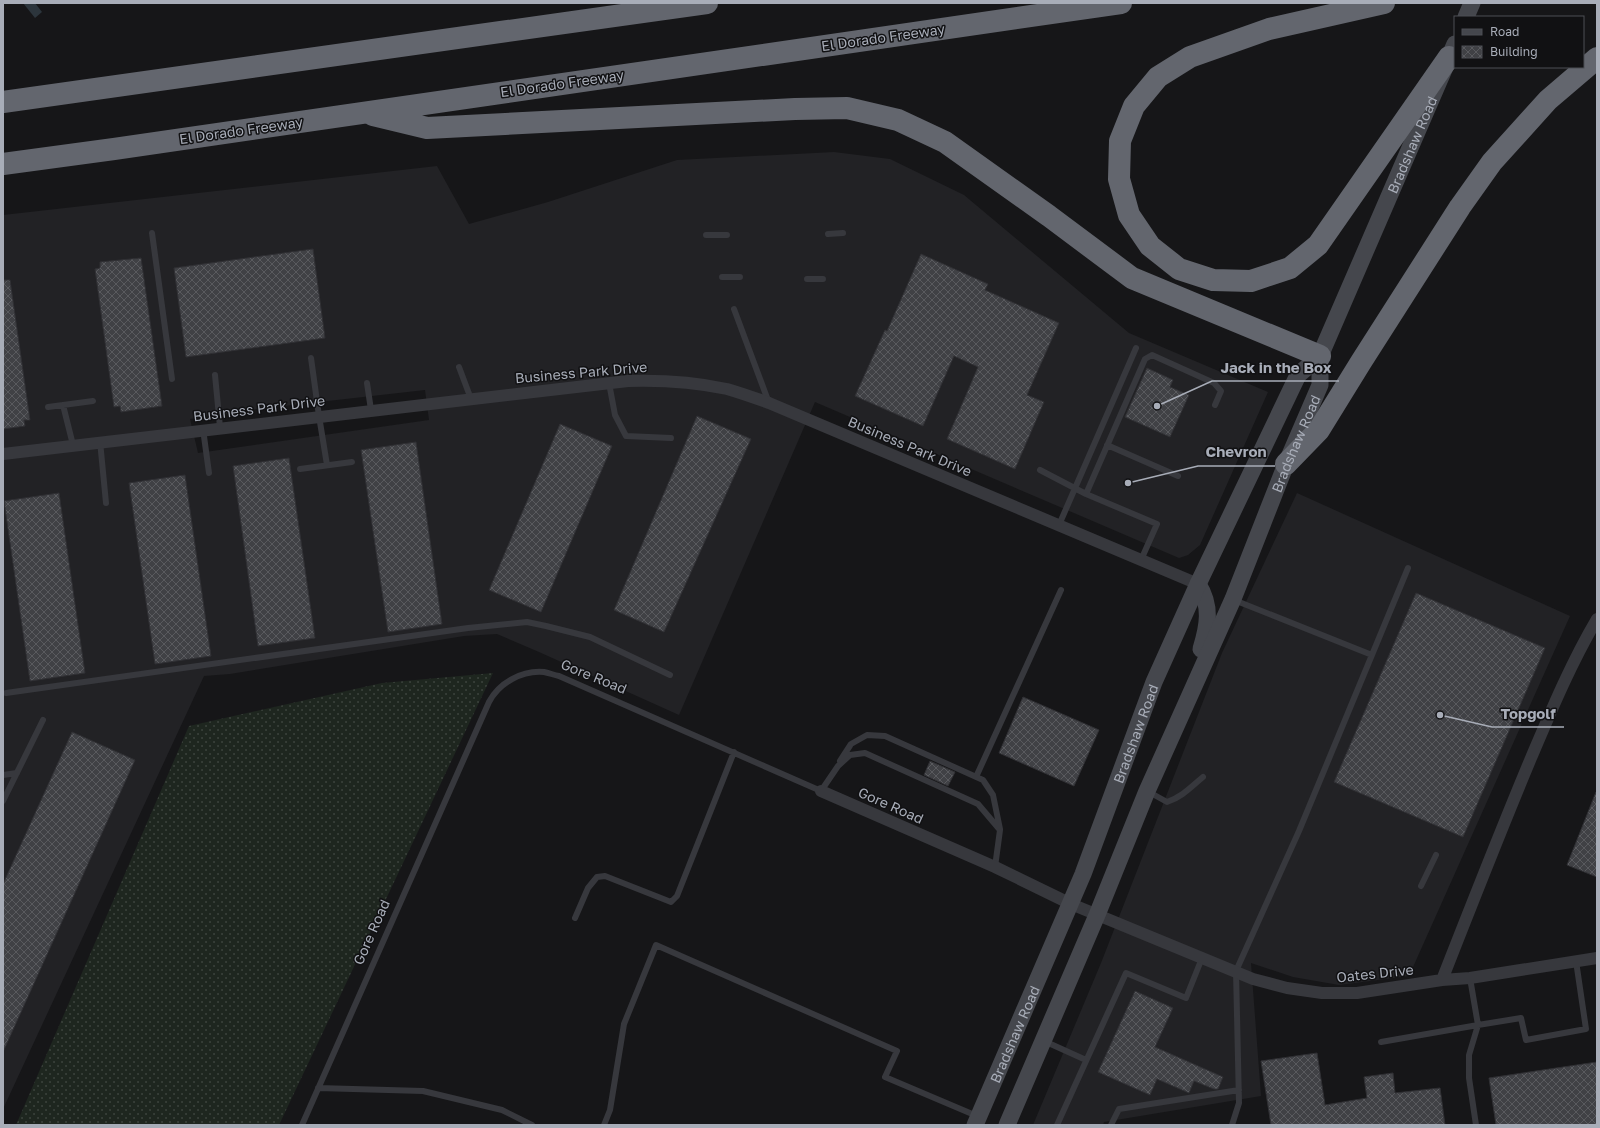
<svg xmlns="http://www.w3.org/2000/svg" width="1600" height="1128" viewBox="0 0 1600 1128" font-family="'Golos Text',sans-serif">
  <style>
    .built { fill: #222225; fill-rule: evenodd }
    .grass { fill: url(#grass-dots) }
    .water { fill: #2c353c }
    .building { fill: url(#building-cross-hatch); stroke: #303034 }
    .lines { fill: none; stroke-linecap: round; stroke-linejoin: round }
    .service { stroke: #37383d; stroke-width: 6 }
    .minor { stroke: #37383d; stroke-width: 12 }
    .secondary { stroke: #45474d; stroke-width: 17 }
    .motorway { stroke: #63666e; stroke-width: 22 }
    .labels { text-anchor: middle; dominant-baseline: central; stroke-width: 3; stroke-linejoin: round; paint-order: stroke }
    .street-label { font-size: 14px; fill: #a8adb8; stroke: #111113 }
    .leader { fill: none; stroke: #a8adb8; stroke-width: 1.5 }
    .callout-dot { fill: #a8adb8; stroke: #111113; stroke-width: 1.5 }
    .callout-label { font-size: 15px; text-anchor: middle; font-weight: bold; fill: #a8adb8; stroke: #111113; stroke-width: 3; stroke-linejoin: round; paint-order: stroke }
  </style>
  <defs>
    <pattern id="grass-dots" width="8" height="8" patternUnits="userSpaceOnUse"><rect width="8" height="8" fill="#1e261f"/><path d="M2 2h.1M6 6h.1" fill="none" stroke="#3c433d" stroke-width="1.8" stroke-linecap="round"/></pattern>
    <pattern id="building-cross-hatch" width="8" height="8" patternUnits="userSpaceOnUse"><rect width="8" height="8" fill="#404145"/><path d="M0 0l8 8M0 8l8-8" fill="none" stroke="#595a5e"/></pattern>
  </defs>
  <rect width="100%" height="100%" fill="#161618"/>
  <!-- built -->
  <path class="built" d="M834 152 890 159 964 195 1129 333 1268 392 1200 545 1188 555 1179 558 815 402 679 715 539 652 497 634 464 636 230 674 204 676 3 1109V215L437 166 469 224 548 202 677 160ZM425 390 429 420 198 453 190 419 257 409Z
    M1297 493 1570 616 1409 976 1339 985 1293 977 1251 963 1261 1096 1104 1122 1103 1125H1033L1101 963 1222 653Z"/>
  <!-- grass -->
  <path class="grass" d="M493 673 279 1125H16L189 726 382 683Z"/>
  <!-- water -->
  <path class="water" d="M23 3H35L42 12 35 18Z"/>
  <!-- building -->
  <path class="building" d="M313 249 325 338 186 357 174 268Z
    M921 254 988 284 985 290 1059 323 1027 395 1044 402 1015 469 947 439 978 367 954 356 923 426 855 396 885 330 887 331Z
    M141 258 162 406 121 412 120 406 114 407 95 269 100 268V262Z
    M3 280H10L30 420H24L25 426 3 429Z
    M1147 368 1173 380 1170 387 1189 395 1170 437 1125 417Z
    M697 416 751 439 664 632 614 610Z
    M560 424 612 446 541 612 489 590Z
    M416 442 442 624 388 632 361 450Z
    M289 458 315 638 258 646 233 466Z
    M185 475 211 656 155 664 129 483Z
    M59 493 85 673 30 681 4 501Z
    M1416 593 1545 648 1463 837 1334 782Z
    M1023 697 1099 730 1074 786 999 753Z
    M72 732 135 760 3 1052V884Z
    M930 761 955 772 948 786 924 775Z
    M1596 792H1597V877L1567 865Z
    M1135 991 1173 1008 1155 1047 1223 1077 1218 1089H1214L1194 1081 1189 1093 1157 1079 1150 1095 1098 1072Z
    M1317 1053 1325 1105 1367 1098 1364 1077 1393 1073 1395 1093 1440 1088 1445 1125H1271L1261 1061Z
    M1597 1062V1125H1496L1489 1078Z"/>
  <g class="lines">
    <!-- service -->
    <path class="service" d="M152 233 172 379
      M828 234 843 233
      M706 235H727
      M722 277H740
      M807 279H823
      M734 309 769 403
      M311 358 319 416 327 465
      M459 367 471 399
      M215 375 220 427
      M367 383 371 410
      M609 383 615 415 626 436 671 438
      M63 405 73 445
      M48 407 93 401
      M203 429 209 473
      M100 441 106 503
      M1107 445 1178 476
      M300 469 352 462
      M1040 470 1086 494 1157 524 1141 560
      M1086 494 1145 359 1152 355 1214 383 1221 391 1215 405
      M1059 525 1136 348
      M1234 600 1372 655
      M6 693 468 628 527 622 546 626 590 637 670 675
      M840 761 851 744 867 735 885 736 983 780 993 795 1000 829
      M3 775 17 773
      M976 777 1061 590
      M1149 792 1167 802C1182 797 1191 787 1203 777
      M3 801 43 720
      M1421 886 1436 855
      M575 918 588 888 597 877 605 876 671 902 677 896 734 752
      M1470 978 1478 1025 1521 1018 1526 1040 1586 1029 1576 961
      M1044 1041 1086 1060
      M1381 1042 1478 1025 1469 1055V1078L1476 1125
      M318 1088 423 1091 502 1110 532 1125
      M302 1125 489 702C499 683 522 670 544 672 549 673 554 675 559 676L821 791 838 766 850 755 865 753 978 804 1000 830 995 867
      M604 1125 610 1110 624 1024 656 945 897 1051 885 1077 977 1116
      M1057 1125 1126 973 1186 998 1202 958
      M1111 1125 1119 1109 1239 1090
      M1232 1125 1239 1103 1236 971 1299 831 1408 568"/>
    <!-- minor -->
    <path class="minor" d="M3 454 628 381C661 380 694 382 727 389 741 393 755 398 769 403L1198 584
      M821 791 995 867 1071 904 1253 979 1287 988 1322 993H1357L1442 980 1470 978 1597 958
      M1442 980C1471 906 1500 832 1531 758 1551 711 1571 663 1597 619"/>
    <!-- secondary -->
    <g class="secondary">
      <path d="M1466 17 1472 3"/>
      <path d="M1198 584C1212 606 1208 626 1201 649"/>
      <path id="s1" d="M975 1125 1083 874 1154 682 1198 584 1298 375 1320 356"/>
      <path id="s2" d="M1007 1125 1097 915 1147 791 1233 599 1286 464 1320 385V356L1455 44"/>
    </g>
    <!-- motorway -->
    <path class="motorway" d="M1384 3 1269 29 1190 57 1158 77 1134 106 1120 141 1119 179 1129 215 1150 246 1179 269 1213 280 1251 281 1290 268 1318 245 1449 57
      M3 102 707 3
      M373 115 427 128 795 109 847 108 898 120 945 142 1049 216 1132 278 1320 356
      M3 164 114 149 1121 3
      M1286 464 1319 430 1361 362 1460 207 1492 162 1548 100 1597 58"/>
  </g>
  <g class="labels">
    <!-- street labels -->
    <g class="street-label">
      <text transform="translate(883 37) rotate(-8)">El Dorado Freeway</text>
      <text transform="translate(562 83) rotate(-8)">El Dorado Freeway</text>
      <text transform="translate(241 130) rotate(-8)">El Dorado Freeway</text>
      <text stroke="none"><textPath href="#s2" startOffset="1063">Bradshaw Road</textPath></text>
      <text transform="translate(581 372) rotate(-5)">Business Park Drive</text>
      <text transform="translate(259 408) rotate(-7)">Business Park Drive</text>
      <text stroke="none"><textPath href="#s2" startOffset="740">Bradshaw Road</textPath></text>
      <text transform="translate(910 446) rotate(23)">Business Park Drive</text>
      <text transform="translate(594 676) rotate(22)">Gore Road</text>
      <text stroke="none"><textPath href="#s1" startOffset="423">Bradshaw Road</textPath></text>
      <text transform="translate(891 805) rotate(24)">Gore Road</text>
      <text transform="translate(371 932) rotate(-66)">Gore Road</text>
      <text transform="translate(1375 973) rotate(-6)">Oates Drive</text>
      <text stroke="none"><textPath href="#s1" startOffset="99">Bradshaw Road</textPath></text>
    </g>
  </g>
  <!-- callouts -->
  <path class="leader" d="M1157 406L1212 381H1339M1128 483L1198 466H1275M1440 715L1492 727H1564"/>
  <g class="callout-dot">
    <circle cx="1157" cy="406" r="4"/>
    <circle cx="1128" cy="483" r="4"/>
    <circle cx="1440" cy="715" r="4"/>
  </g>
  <g class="callout-label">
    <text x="1276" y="373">Jack in the Box</text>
    <text x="1236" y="457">Chevron</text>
    <text x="1528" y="719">Topgolf</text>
  </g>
  <!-- border -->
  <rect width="1600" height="1128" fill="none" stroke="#a8adb8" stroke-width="8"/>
  <!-- legend -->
  <rect x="1454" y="16" width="130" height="52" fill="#111113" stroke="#4d4f55"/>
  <rect x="1462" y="29" width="20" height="6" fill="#45474d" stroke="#4d4f55"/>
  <text x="1490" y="36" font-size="12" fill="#a8adb8">Road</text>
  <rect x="1462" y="46" width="20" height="12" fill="url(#building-cross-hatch)" stroke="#4d4f55"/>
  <text x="1490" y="56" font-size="12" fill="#a8adb8">Building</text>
</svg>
